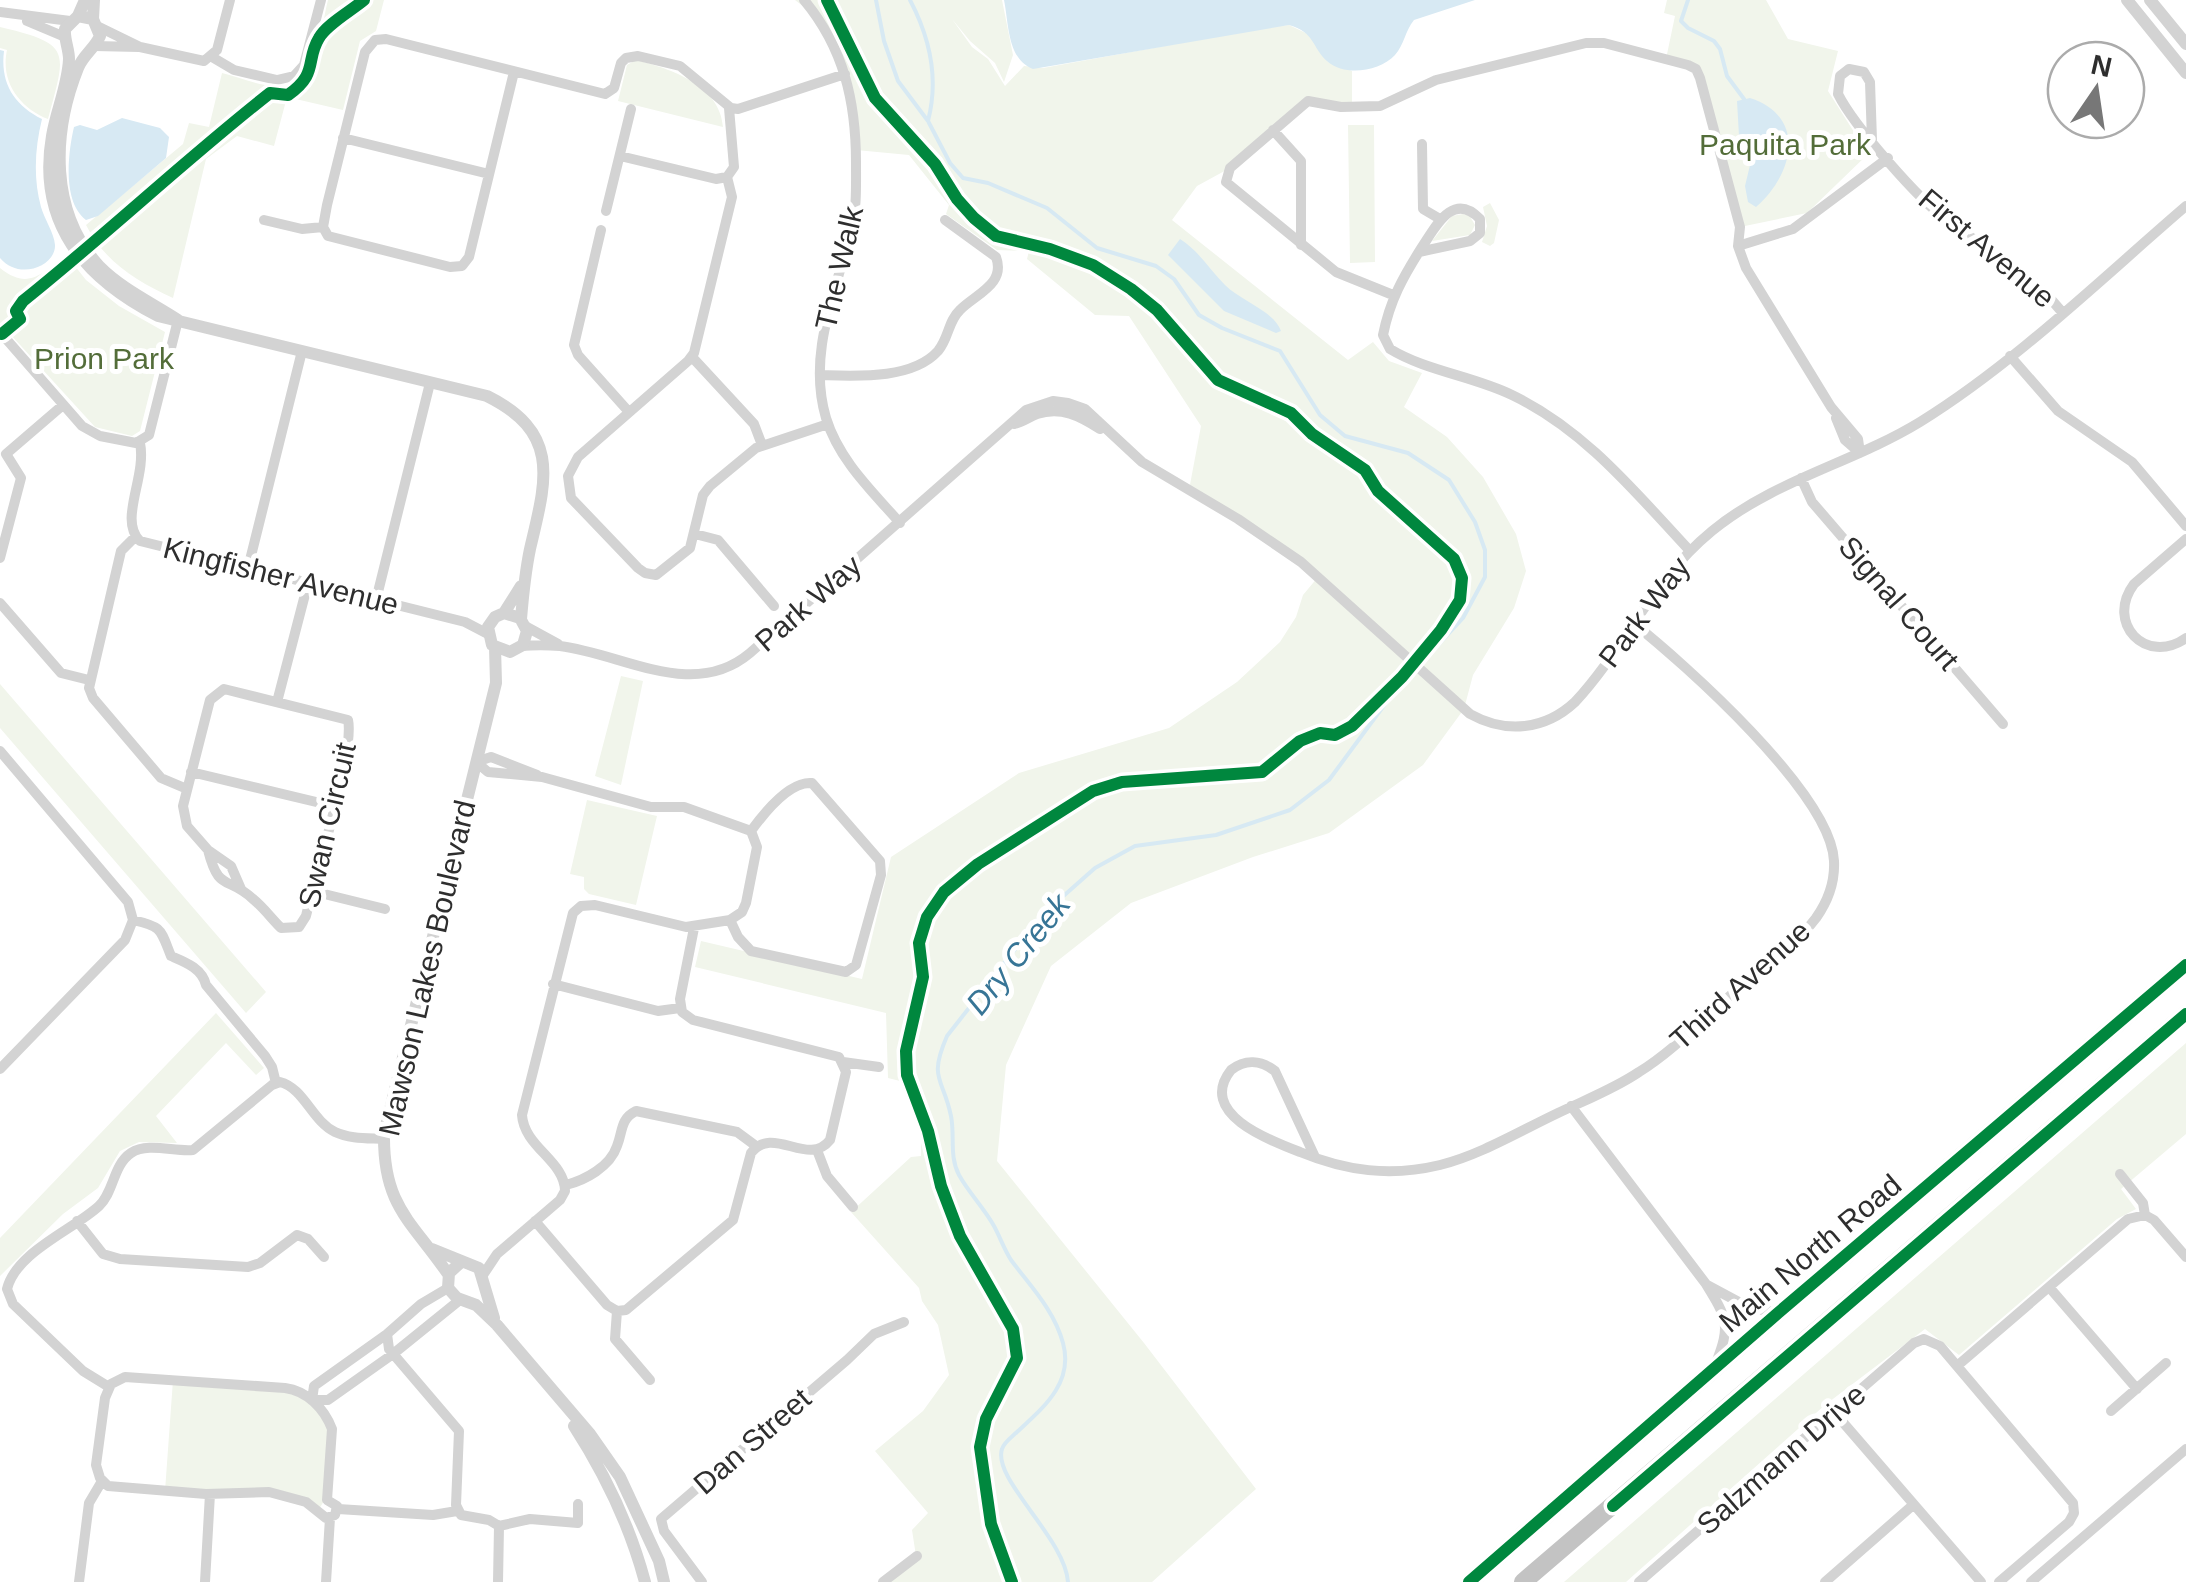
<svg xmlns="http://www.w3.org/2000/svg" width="2186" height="1582" viewBox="0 0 2186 1582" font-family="Arial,sans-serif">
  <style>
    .green { fill: #f1f5eb }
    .water { fill: #d7e9f3 }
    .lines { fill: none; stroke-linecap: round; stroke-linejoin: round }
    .stream { stroke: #d7e9f3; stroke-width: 4 }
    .minor { stroke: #d3d3d3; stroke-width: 10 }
    .tertiary { stroke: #d3d3d3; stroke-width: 12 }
    .trunk { stroke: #c3c3c3; stroke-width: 18 }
    .cycleway-casing { stroke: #fff; stroke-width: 19 }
    .cycleway { stroke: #00873e; stroke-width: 12 }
    .labels { text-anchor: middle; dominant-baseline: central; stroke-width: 10; stroke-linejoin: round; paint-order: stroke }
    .park-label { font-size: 30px; fill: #536d39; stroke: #fff }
    .street-label { font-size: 30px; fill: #2e2e2e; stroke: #fff }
    .water-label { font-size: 32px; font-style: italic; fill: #377596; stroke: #fff }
  </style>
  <rect width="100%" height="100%" fill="#fff"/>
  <!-- green -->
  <path class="green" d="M328 0H384L376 31 360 41 343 110 287 97 274 146 237 136 206 159 173 298C136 281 105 262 86 225L183 144 189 123 209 127 222 73C239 77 259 86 276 86 319 87 320 31 328 0Z
    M795 0H1002L1013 55 1004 82 995 63 970 41 952 19 972 47 988 59 1005 86 1024 66 1043 68 1269 27 1289 25 1310 35 1328 62 1352 71V108L1308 101 1230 168 1197 186 1172 220 1348 360 1373 342 1389 361 1422 373 1404 407 1447 437 1483 477 1516 534 1526 571 1514 608 1473 675 1464 709 1423 765 1329 833 1253 857 1131 903 1051 966 1006 1065 997 1161 1144 1343 1256 1489 1152 1582H883L916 1556 912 1530 928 1513 875 1451 923 1411 949 1375 938 1325 922 1301 919 1288 851 1212 911 1157 921 1156V1131L900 1081 888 1078 886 1013 695 967 701 941 862 979 891 857 1019 773 1169 728 1237 682 1280 642 1296 617 1303 595 1318 577 1189 490 1201 426 1129 316 1095 315 1027 259 1029 251 997 250 946 214 949 205 909 155 856 150 852 97 818 18Z
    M1667 0H1766L1788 39 1838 51 1828 91 1868 154 1807 213 1740 227 1698 73 1666 59 1675 16 1664 13Z
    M0 27C73 44 66 51 48 119 20 108 0 82 7 50L0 48Z
    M636 60C671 69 720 85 723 127L618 101 627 65Z
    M1348 125H1374L1375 262 1350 263Z
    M1490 203 1499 220 1494 243 1490 246 1482 242 1487 226 1483 207Z
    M1463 214 1469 215 1475 225 1470 235 1432 241 1452 216Z
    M67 256 86 280 119 306 165 332 140 431 132 436 95 427 0 323V268C29 291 41 273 67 256Z
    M621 676 643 681 621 785 595 776Z
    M0 684 266 992 246 1013 0 728Z
    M587 800 657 816 636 905 589 894 584 889V877L570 874Z
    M216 1013 264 1068 256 1075 226 1043 156 1116 177 1143 139 1142 120 1151 98 1188 63 1214 0 1276V1238Z
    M2186 1043V1134L2121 1189 2136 1209 2117 1219 1959 1355 1925 1329 1825 1405 1626 1582H1564Z
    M173 1380 295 1389 330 1423 324 1501 319 1509 278 1494 165 1491Z"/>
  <!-- water -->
  <path class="water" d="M1004 0H1475L1414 20C1405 31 1404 45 1395 55 1380 71 1346 77 1328 62 1311 47 1316 33 1289 25L1033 69C1007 59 1009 24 1004 0Z
    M0 50 4 51C0 83 14 105 42 119 35 147 33 178 41 207 44 218 54 233 55 245 56 266 19 281 0 258Z
    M1750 98C1808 117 1793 175 1756 207L1748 202 1745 186 1751 161 1739 136 1737 101Z
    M122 118 160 128 169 137 166 158 98 216 86 220C62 202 68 153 74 127L80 125 97 130Z
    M1180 239C1199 251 1210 270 1225 285 1241 301 1274 311 1281 331L1276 333 1224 311 1168 255Z"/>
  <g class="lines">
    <!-- stream -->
    <path class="stream" d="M876 0 884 41 898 81 928 121 950 163 963 178 988 183 1047 208 1097 248 1156 266 1174 279 1199 315 1222 328 1280 351 1320 415 1345 436 1408 453 1449 480 1475 522 1485 550V577L1463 618 1391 696 1329 780 1290 810 1216 835 1135 846 1095 868 1042 915 947 1036C928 1080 943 1077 951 1116 955 1136 949 1156 959 1175 969 1193 984 1208 994 1226 1000 1237 1004 1249 1011 1260 1031 1287 1054 1310 1063 1343 1074 1383 1043 1408 1017 1432 1012 1437 1004 1442 1002 1449 992 1479 1065 1538 1068 1582
      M910 0C930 38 939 79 928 121
      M1688 0 1681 21 1688 28 1714 41 1720 49 1727 76 1744 99"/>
    <!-- minor -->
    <path class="minor" d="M804 0C844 48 856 102 856 163 856 186 857 209 851 231 836 292 807 354 826 418 839 460 871 490 900 523
      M0 12 70 21
      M27 21 65 37
      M99 27 140 47 204 61 217 50 230 0
      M94 46 139 47
      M212 57 234 70 277 80 294 76 304 65 321 0
      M514 72 469 257 462 266 450 267 328 236 323 227 327 205 365 52 375 40 386 39 605 94 614 88 621 63 626 58 638 56 680 66 731 108 738 109 845 74
      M1273 130 1301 161V245
      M343 138 489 174
      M1872 140 1870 82 1864 72 1849 69 1840 76 1838 94C1854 126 1919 200 1948 221 1993 255 2024 265 2062 312
      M1422 144 1423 209 1440 219
      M620 156 716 179 727 177 734 167 729 108
      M727 177 732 197 694 353 688 361 578 457 568 476 571 498 638 568 645 573 656 575 690 548 703 495 710 486 756 448 828 424
      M606 211 631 109
      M264 220 302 229 323 227
      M601 230 574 345 578 355 629 412
      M1738 246 1793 229 1888 158
      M1419 252 1470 241 1480 233V219C1453 191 1436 226 1422 247 1403 277 1390 300 1383 335L1390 349C1426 371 1473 376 1512 395 1585 430 1635 492 1690 551
      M1393 295 1336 272 1226 182 1230 168 1308 101 1341 107 1380 106 1436 80 1586 43H1604L1688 65 1696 69 1700 78 1740 227 1738 246 1746 268 1831 407 1858 439 1860 453
      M0 332 82 426 100 436 136 443 149 435 178 320
      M2010 356 2058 411 2132 462 2186 526
      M692 357 754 424 762 445
      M820 375C855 376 912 380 938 351 949 338 948 321 960 310 976 294 1006 284 996 257L945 220
      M1836 418 1845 440 1860 453
      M1014 424C1023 422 1029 417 1037 414 1061 406 1080 416 1100 429
      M140 443C147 477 118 520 140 541L465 622 488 634
      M1801 478 1812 502 2003 724
      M695 534 718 540 774 606
      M135 537 121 551 89 688 93 698 161 778 187 789
      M2186 539 2134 584C2105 623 2146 666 2186 638
      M0 558 21 478 6 454 63 405
      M248 568 302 351
      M376 600 430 383
      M0 603 61 673 89 680
      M525 626 558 644
      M521 646C534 645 547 645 560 646 624 654 693 701 750 653L1026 410 1053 401 1068 403 1085 409 1142 462 1238 519 1301 562 1470 714C1506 734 1545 730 1575 702 1626 647 1651 581 1712 531 1774 480 1853 463 1920 422 2014 364 2102 278 2186 206
      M277 702 308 583
      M0 751 128 902 133 920 125 940 0 1069
      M476 762 488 772 542 777 651 807H684L751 831 757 847 746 903 742 912 730 920 686 927 595 905 581 906 573 913 522 1115C524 1147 565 1161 565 1191L560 1200 497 1254 483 1275
      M476 762 491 757 537 775
      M191 772 333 806
      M208 850C219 893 227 875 253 899 263 907 271 918 281 928L299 927 306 916C315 877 355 750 348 720L224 689 210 700 183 806 187 826 208 850 231 866 241 889
      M312 891 385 909
      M133 920C163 927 160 929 171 956 185 962 202 968 206 985L265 1056 272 1067 276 1083
      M730 920 738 937 751 951 846 972 856 965 881 875 880 861 812 783C789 781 764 813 751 831
      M553 984 658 1011 680 1008
      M843 1062 879 1067
      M1571 1106 1706 1284C1727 1318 1731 1325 1716 1363
      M817 1150 827 1176 853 1207
      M1315 1157 1275 1071C1261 1060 1245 1059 1231 1070 1197 1113 1268 1140 1300 1152 1346 1171 1390 1177 1440 1165 1480 1155 1520 1131 1558 1113 1585 1100 1614 1089 1639 1072 1673 1051 1702 1020 1732 994 1760 970 1794 947 1816 918 1828 901 1835 881 1834 861 1831 794 1685 664 1632 622
      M2120 1174 2143 1203 2145 1215 2154 1220 2186 1257
      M566 1185C585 1180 610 1167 617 1146 623 1131 620 1119 636 1111L737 1132 756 1146
      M77 1221 103 1254 120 1259 248 1267 260 1263 297 1235 308 1239 324 1257
      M535 1221 607 1305 617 1311 626 1310 733 1220 751 1153C773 1124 808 1168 830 1140L846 1072 839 1057 693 1020 682 1012 680 999 694 928
      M1707 1285 1748 1307 1778 1313
      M2049 1287 2137 1389
      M448 1288 421 1304 387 1334 314 1386 312 1400H328L393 1354 461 1299
      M617 1311 615 1339 650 1380
      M387 1334 389 1349 459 1431 456 1505 461 1515 489 1520 499 1526 498 1582
      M1957 1366 2128 1219 2145 1215
      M125 1377 285 1388C307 1391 324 1408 332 1429L327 1500 337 1506 335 1515 326 1518 306 1502 269 1492 206 1494 108 1486 100 1478 96 1465 105 1398 111 1384Z
      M109 1387 83 1371 13 1304 7 1289C16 1252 73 1230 99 1206 114 1192 113 1165 131 1153 148 1142 174 1152 193 1150L272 1085 280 1082C304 1088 312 1121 335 1132 350 1139 368 1138 384 1139
      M2111 1411 2166 1363
      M1834 1412 1981 1582
      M338 1509 433 1515 457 1511
      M499 1526 530 1519 578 1523V1504
      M79 1582 89 1503 102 1481
      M205 1582 210 1494
      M326 1582 330 1518
      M702 1582 664 1531 661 1519 847 1360 874 1334 904 1322
      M883 1582 917 1556
      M1639 1582 1914 1343 1924 1339 1940 1346 2073 1503 2074 1513 2069 1522 1999 1582
      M1825 1582 1913 1505
      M2031 1582 2186 1449"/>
    <!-- tertiary -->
    <path class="tertiary" d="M2127 0 2186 73
      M2150 0 2186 44
      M78 16 85 0
      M93 19 94 0
      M178 320C152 303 122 289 100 267 49 213 52 133 78 68 83 55 95 48 100 36L93 19 78 16 65 29C64 39 69 49 69 59 68 85 56 111 52 136 37 223 84 278 158 316L487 396C562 433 546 481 530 549 525 573 523 595 521 619
      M504 613 520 618 527 631 523 645 510 652 492 645 488 627 495 617 504 613 521 586
      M432 1249 479 1268 494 1318
      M460 1263 449 1273 448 1288 457 1298 476 1305 497 1325 590 1434 620 1477 659 1561 664 1582
      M448 1274C412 1221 383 1207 384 1134L496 683 495 647
      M574 1426C605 1474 630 1526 645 1582"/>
    <!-- trunk -->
    <path class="trunk" d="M1469 1582 1778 1313 2186 965
      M1523 1582 2186 1014"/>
    <!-- cycleway casing -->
    <g class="cycleway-casing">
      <path id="cycleway" d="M827 0 875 98 935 164 957 199 974 218 996 236 1050 249 1093 265 1131 289 1157 310 1218 380 1291 413 1312 434 1365 470 1378 491 1454 559 1462 578 1460 600 1441 630 1402 677 1352 726 1335 735 1320 733 1300 741 1262 772 1122 782 1093 791 978 864 944 892 927 917 919 943 923 977 906 1051 907 1075 928 1131 941 1186 960 1236 1013 1329 1017 1358 986 1419 980 1447 991 1524 1012 1582
        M2 334 20 319 16 311 23 301C108 233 186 159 270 93L288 95C319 73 305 61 319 38 327 24 351 11 364 0
        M1613 1506 2186 1014
        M1469 1582 1778 1313 2186 965"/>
    </g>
    <!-- cycleway -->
    <use href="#cycleway" class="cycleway"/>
  </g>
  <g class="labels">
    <!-- park labels -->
    <g class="park-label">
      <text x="1785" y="144">Paquita Park</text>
      <text x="104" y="358">Prion Park</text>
    </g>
    <!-- street labels -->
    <g class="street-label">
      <text transform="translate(1987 248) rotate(40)">First Avenue</text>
      <text transform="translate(839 268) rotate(-77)">The Walk</text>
      <text transform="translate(281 576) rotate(14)">Kingfisher Avenue</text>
      <text transform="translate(808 603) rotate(-41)">Park Way</text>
      <text transform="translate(1899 603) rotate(49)">Signal Court</text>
      <text transform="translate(1644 612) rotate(-53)">Park Way</text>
      <text transform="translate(327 825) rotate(-77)">Swan Circuit</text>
      <text transform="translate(427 968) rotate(-77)">Mawson Lakes Boulevard</text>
      <text transform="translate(1740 985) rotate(-42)">Third Avenue</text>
      <text transform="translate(1810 1253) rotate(-40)">Main North Road</text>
      <text transform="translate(752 1441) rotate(-41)">Dan Street</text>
      <text transform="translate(1781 1459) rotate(-41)">Salzmann Drive</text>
    </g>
    <!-- water labels -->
    <g class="water-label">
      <text transform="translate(1018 954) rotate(-51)">Dry Creek</text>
    </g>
  </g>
  <!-- north arrow -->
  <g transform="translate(2096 90) rotate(13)"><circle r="48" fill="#ffffff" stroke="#ababab" stroke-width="2.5"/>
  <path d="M0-8L18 38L0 25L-18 38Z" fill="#777777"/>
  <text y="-15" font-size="28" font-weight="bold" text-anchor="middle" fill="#2e2e2e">N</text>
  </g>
</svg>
